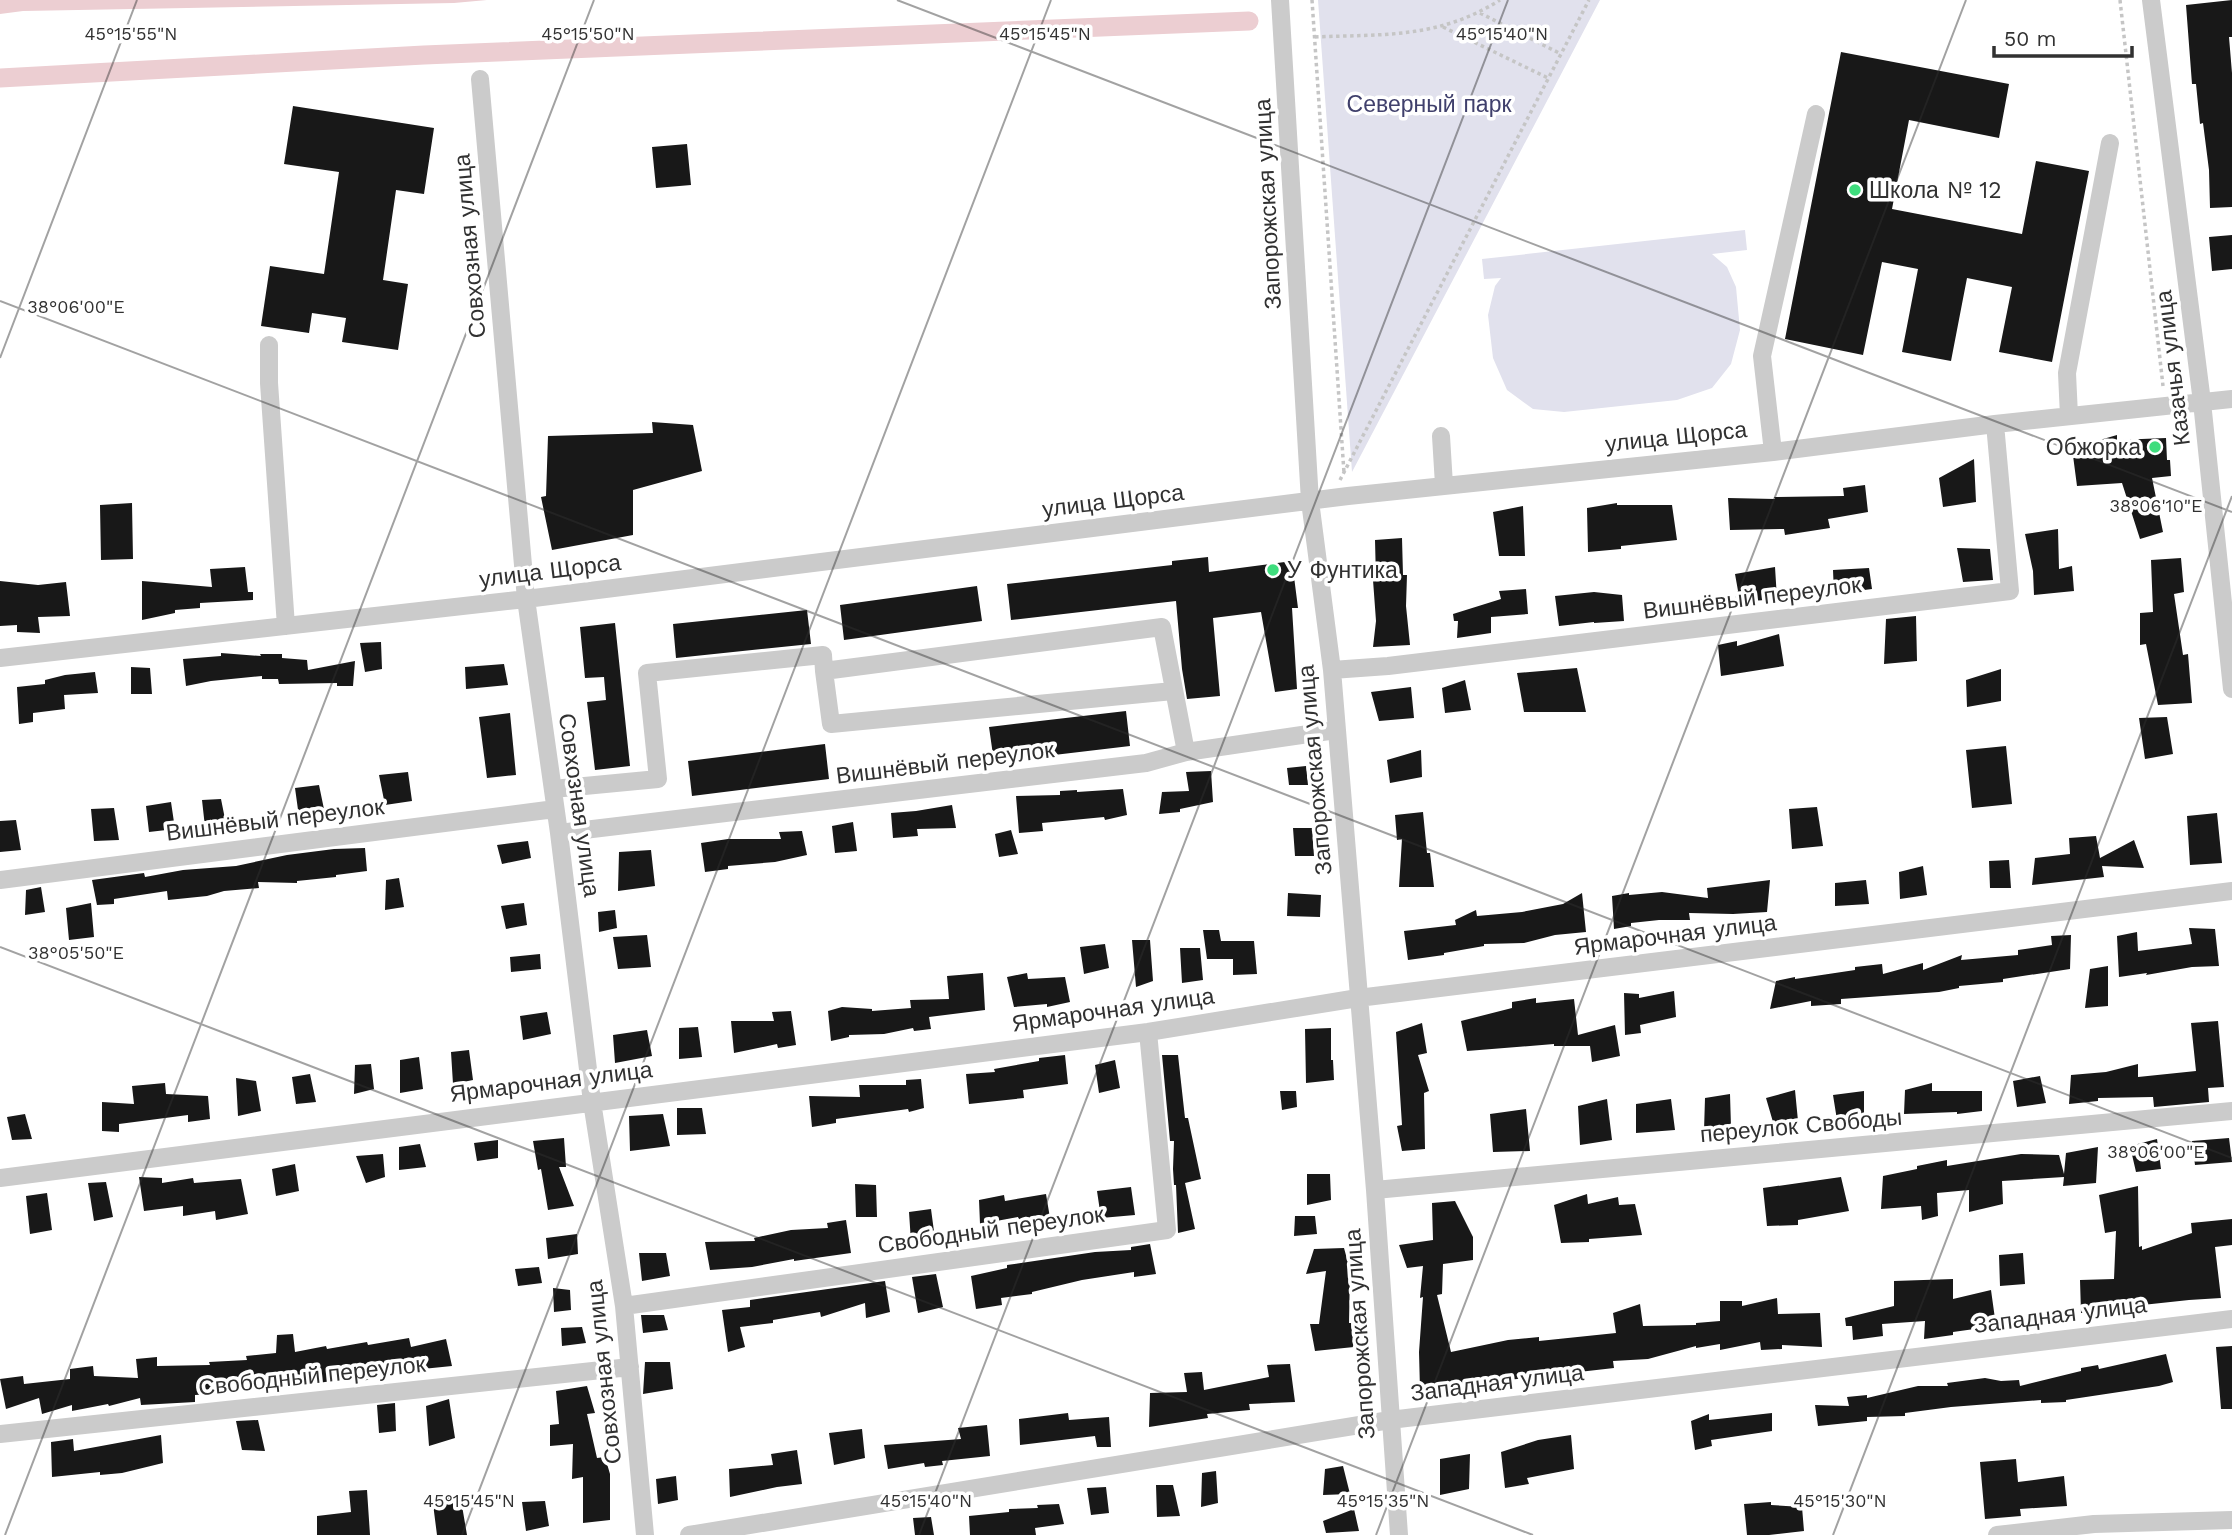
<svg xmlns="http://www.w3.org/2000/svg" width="2232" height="1535" viewBox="0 0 2232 1535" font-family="'Work Sans',sans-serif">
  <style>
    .green { fill: #e1e1ed }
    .water { fill: #ecced2 }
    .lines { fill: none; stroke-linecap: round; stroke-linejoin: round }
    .canal { stroke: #ecced2; stroke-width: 19 }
    .building { fill: #181818 }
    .path { stroke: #c5c5c5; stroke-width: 3.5; stroke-dasharray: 3.5 3.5; stroke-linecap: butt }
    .minor { stroke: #cbcbcb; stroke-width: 18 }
    .ticks { fill: none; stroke: #313131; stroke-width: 2; stroke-opacity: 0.45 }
    .poi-dot { fill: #3edd7d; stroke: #fff; stroke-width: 2.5 }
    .labels { text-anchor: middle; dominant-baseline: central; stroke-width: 7; stroke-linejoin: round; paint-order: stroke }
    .park-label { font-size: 23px; fill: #40406c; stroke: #fff }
    .poi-label { font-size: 23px; fill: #313131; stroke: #fff; text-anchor: start }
    .street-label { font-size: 23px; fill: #313131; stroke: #fff }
    .ticks-label { font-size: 18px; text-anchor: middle; fill: #313131; stroke: #fff; stroke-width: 7; stroke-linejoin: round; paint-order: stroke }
  </style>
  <rect width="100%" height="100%" fill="#fff"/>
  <!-- green -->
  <path class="green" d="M1318 0H1600L1352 472Z
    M1745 230 1747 250 1712 254 1727 267 1736 287 1740 330 1731 364 1712 388 1677 400 1564 412 1533 409 1507 390 1493 358 1488 315 1495 286 1501 278 1484 279 1482 259Z"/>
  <!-- water -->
  <path class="water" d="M0 0H487L454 3 23 11 0 14Z"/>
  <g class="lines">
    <!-- canal -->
    <path class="canal" d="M0 78 424 55 1249 21"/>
  </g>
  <!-- building -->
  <path class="building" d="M2232 0V37H2229L2232 73V207L2210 208 2209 170 2203 123 2200 124 2196 84H2192L2186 5Z
    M1841 52 2009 84 1999 138 1909 120 1892 209 2022 234 2036 161 2089 171 2052 362 1999 352 2012 287 1967 278 1951 361 1902 352 1918 269 1882 262 1863 355 1785 339Z
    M293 106 434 128 424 194 396 190 383 280 408 284 398 350 342 342 346 318 312 313 309 333 261 326 270 266 324 274 339 172 284 164Z
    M687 144 691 185 656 188 652 147Z
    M2232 235V269L2212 271 2209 237Z
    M652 422 693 425 702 471 633 490V535L552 550 541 497 546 496 548 436 653 433Z
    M2117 435V440L2166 438 2167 460H2170L2171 476 2152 478 2163 532 2140 539 2122 483 2077 486 2072 448Z
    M1974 459 1976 502 1943 507 1939 478Z
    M1865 485 1868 512 1828 519 1830 528 1785 535 1784 529 1730 530 1728 498 1775 499 1774 497 1844 496 1843 488Z
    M132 503 133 559 101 560 100 505Z
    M1617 503V505H1672L1677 540 1621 546V549L1588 552 1587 508Z
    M1523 506 1525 556H1499L1493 512Z
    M2058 529 2059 569 2072 566 2074 591 2034 595 2033 571 2025 534Z
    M1402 538 1403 575H1407L1406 606 1410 645 1373 647 1376 621 1373 580H1376L1375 540Z
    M1957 548 1990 549 1993 580 1963 582Z
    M1208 557 1209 572 1292 561 1298 608H1292L1297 689 1275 692 1261 612 1213 618 1220 696 1187 699 1182 669 1176 601 1011 620 1007 584 1172 565V561Z
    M2181 558 2184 592 2174 594 2183 655 2188 654 2192 703 2158 705 2146 644 2140 645V613L2153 612 2151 560Z
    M245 567 248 592H253V600L200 603V608L175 610V613L142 620V581L212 587 210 569Z
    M1775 567 1777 599 1740 602 1735 574Z
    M1869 568 1872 589 1834 594 1833 570Z
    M0 581 38 585 66 582 70 616 38 617 40 633 17 632V625L0 626Z
    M977 586 982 621 844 640 840 605Z
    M1526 589 1528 614 1491 617V633L1457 638 1458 621H1454L1453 614 1501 599 1499 591Z
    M1594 592 1622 595 1624 621 1594 623V622L1559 626 1555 596Z
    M807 610 811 644 676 658 673 624Z
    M1916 616 1917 661 1884 664 1886 619Z
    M615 623 630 766 595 770 587 702 606 700 604 677 585 678 580 627Z
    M1779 634 1784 666 1721 676 1718 645 1737 641V646Z
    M381 642 382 669 365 672 360 643Z
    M221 653 261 656 260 654H282V658L307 660 308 670 355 661 353 686H337V683L279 684 278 679H262V676L211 681 186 686 183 659 221 656Z
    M504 664 508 685 466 689 465 667Z
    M131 667 150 668 152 694H131Z
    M1577 668 1586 712H1524L1517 673Z
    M2001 669V701L1967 707 1966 680Z
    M95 672 98 693 64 695 65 709 33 713V722L19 724 17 687 45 684V680L65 675Z
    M1465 680 1471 710 1445 713 1442 688Z
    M1411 687 1414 718 1379 721 1371 692Z
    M1126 711 1130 746 994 762 989 727Z
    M510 713 516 775 487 778 479 717Z
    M2167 717 2173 754 2145 759 2139 718Z
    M825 744 829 779 692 796 688 761Z
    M2006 746 2012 804 1972 808 1966 750Z
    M1421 750 1422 777 1390 783 1387 760Z
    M1306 766 1308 785H1289L1287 768Z
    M1211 771 1213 802 1180 809V812L1159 814 1162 792 1189 791 1186 772Z
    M408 772 412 801 385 805 379 775Z
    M319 785 325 814 299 817 295 788Z
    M1123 789 1127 815 1105 820 1104 817 1042 823 1043 831 1019 833 1016 796 1060 795V791L1077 790V792Z
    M221 799 226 824 205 827 202 800Z
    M171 802 175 829 149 832 146 806Z
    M952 805 956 828 917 829 918 836 893 838 891 813 916 811Z
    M1817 807 1823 846 1792 849 1789 809Z
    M114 808 119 840 94 841 91 809Z
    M1423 812 1427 853H1430L1434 887H1399L1402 839 1397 840 1395 815Z
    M2217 813 2222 863 2190 865 2187 816Z
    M16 820 21 850 0 852V821Z
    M853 822 857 851 835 853 832 826Z
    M1293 828H1312L1314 856H1295Z
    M1011 830 1018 854 999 857 995 834Z
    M802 831 807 855 775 862 728 866V869L705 872 701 843 728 839H781L779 832Z
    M2096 836 2100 858 2134 840 2144 868 2102 866 2104 877 2032 885 2035 858 2070 854 2069 838Z
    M528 841 531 858 502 864 497 845Z
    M365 848 367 871 336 875V877L297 881V883L258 882 259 888 224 891 207 896 168 900 167 891 114 899V904L97 905 92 880 144 873 145 877 183 870 236 866 287 855 334 849Z
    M651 850 655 886 618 891 619 852Z
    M2009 860 2011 888H1990L1989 861Z
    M1923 866 1927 895 1900 899 1899 872Z
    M399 878 404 907 385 910 386 880Z
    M1770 880 1767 912 1733 914 1689 913 1690 920H1659L1631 923V926L1614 929 1612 896 1629 893V895L1662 892 1708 898 1707 888Z
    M1866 880 1869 904 1835 906V883Z
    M41 887 45 912 25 915 26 890Z
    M1288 893 1321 895 1320 917 1287 916Z
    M1582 893 1586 932 1555 935 1524 943 1484 944V946L1444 953V955L1408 960 1404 931 1456 925 1455 920 1476 910 1477 916 1522 912 1563 904Z
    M91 903 94 937 69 940 66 908Z
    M524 903 527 925 506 929 501 906Z
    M615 910 617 928 599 932 598 912Z
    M2189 928 2215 929 2219 966 2192 967 2146 975 2147 973 2119 977 2117 936 2137 932 2138 951 2192 944Z
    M1203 930H1219L1221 941H1254L1257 974 1233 975V959H1207Z
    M647 935 651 967 618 969 613 937Z
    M2071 935 2070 969 2003 979V982L1959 986V988L1939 992 1841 999V1004L1811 1006V1001L1770 1009 1776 981 1795 977V979L1855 970V967L1882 964 1883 974 1923 963V970L1962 955 1961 960 2018 955V950L2052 945 2051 936Z
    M1132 940H1150L1153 981 1136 987Z
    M1105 944 1109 968 1084 974 1080 947Z
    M1180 948H1200L1203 980 1182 983Z
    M540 954 541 969 511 972 510 957Z
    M2108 966V1006L2085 1008 2090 969Z
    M983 973 985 1010 929 1017 931 1029 914 1031 913 1028 884 1034 849 1035V1037L831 1041 828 1011 842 1007 872 1009V1011L911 1008 910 1000 949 999 947 976Z
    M1027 973 1028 979 1065 977 1070 1002 1047 1007V1004L1014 1007 1007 977Z
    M1674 991 1676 1017 1640 1025 1641 1033 1625 1035 1624 993 1639 994V998Z
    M1536 998V1003L1574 999 1578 1035 1615 1025 1620 1056 1592 1062 1590 1046H1554V1044L1467 1051 1461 1021 1512 1008V1002Z
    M791 1011 796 1045 778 1048 777 1044 734 1053 731 1021H774L772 1012Z
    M547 1012 551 1034 523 1040 520 1016Z
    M2218 1021 2224 1087 2208 1088 2209 1102 2154 1107 2153 1097 2098 1098V1101L2069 1104 2071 1075 2106 1072 2138 1064V1077L2196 1071 2191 1023Z
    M1422 1023 1427 1053 1418 1055 1429 1091 1424 1093 1425 1149 1402 1151 1397 1126 1402 1125 1396 1032Z
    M698 1027 702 1057 679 1059V1028Z
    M1331 1028V1060H1333L1334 1080 1306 1083 1305 1029Z
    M647 1030 652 1056 615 1063 613 1035Z
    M469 1050 473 1080 453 1084 451 1052Z
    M1065 1055 1068 1084 1023 1090 1024 1098 969 1104 966 1074 995 1072 994 1069 1039 1061V1058Z
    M1162 1055H1178L1185 1118H1188L1201 1179 1185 1183 1195 1229 1178 1233 1176 1185H1174L1173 1169 1174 1141H1170Z
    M419 1057 423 1089 400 1093V1060Z
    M1115 1060 1120 1088 1099 1093 1095 1065Z
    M371 1064 374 1089 354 1094 355 1065Z
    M310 1074 316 1102 296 1104 292 1077Z
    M2040 1076 2046 1103 2017 1107 2013 1081Z
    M236 1078 256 1081 261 1111 238 1116Z
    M921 1079 924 1108 909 1112 908 1109 836 1119V1123L812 1127 809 1096 860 1097 859 1085H906V1080Z
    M165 1083 166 1094 208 1096 210 1119 188 1122V1115L119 1124V1132L102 1131V1102L134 1104 132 1086Z
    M1932 1083V1091H1982V1111L1957 1114V1112L1904 1114 1905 1090Z
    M1795 1090 1798 1121 1773 1122 1766 1098Z
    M1280 1091H1296L1297 1107 1282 1110Z
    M1864 1091V1120H1837L1833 1095Z
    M1730 1094 1731 1127 1704 1131 1705 1098Z
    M1607 1099 1612 1140 1580 1145 1578 1106Z
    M1671 1099 1675 1130 1636 1133V1104Z
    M677 1108H702L706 1134 677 1135Z
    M1526 1109 1530 1151 1493 1152 1490 1114Z
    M25 1114 32 1139 12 1140 7 1117Z
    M663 1114 670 1146 630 1151 629 1116Z
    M564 1138 566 1167H559L574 1206 548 1210 541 1169 538 1170 533 1141Z
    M2229 1138 2232 1162 2195 1165 2192 1141Z
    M2157 1139 2161 1169 2136 1172 2130 1146Z
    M498 1140V1158L477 1161 474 1143Z
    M420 1144 426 1167 399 1170V1147Z
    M2098 1147 2096 1183 2063 1186 2064 1177 2002 1181 2003 1204 1969 1212V1190L1937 1193 1938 1216 1922 1220 1921 1206 1881 1209 1883 1176 1917 1169V1166L1947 1160V1166L2021 1154 2059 1155 2064 1174 2066 1153Z
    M383 1154 385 1177 366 1183 356 1156Z
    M295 1164 299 1191 276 1196 272 1169Z
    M1307 1174H1330L1331 1200 1307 1205Z
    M139 1177 162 1178V1183L193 1178 194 1183 241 1179 248 1214 216 1220 215 1211 183 1216V1206L144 1211Z
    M1841 1177 1849 1211 1798 1220V1225L1767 1226 1763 1188Z
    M106 1182 113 1217 94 1221 88 1183Z
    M855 1184 876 1185 877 1217H856Z
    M2138 1186 2139 1247 2142 1246V1250L2192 1233 2191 1223 2232 1219V1245L2215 1247 2221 1298 2189 1300 2105 1309V1312L2081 1313 2080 1280 2114 1279 2116 1231 2105 1233 2099 1195Z
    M1131 1187 1135 1215 1101 1218 1097 1191Z
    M47 1193 52 1230 30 1234 26 1196Z
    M1046 1194 1051 1224 1022 1228 1018 1217 980 1224 979 1200 1004 1195 1005 1201Z
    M1587 1194 1588 1204 1618 1197 1619 1205 1635 1204 1642 1235 1589 1239V1242L1561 1243 1554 1205Z
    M1455 1201 1473 1237V1260L1443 1264 1442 1294 1437 1295 1451 1352 1508 1340 1539 1337V1341L1616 1333 1613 1313 1640 1304 1643 1326 1696 1325V1323L1720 1321V1301H1742V1306L1777 1298 1778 1314 1820 1313 1822 1347 1782 1345V1349L1761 1350 1760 1342 1720 1350V1344L1696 1348V1346L1648 1359 1613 1361 1614 1368 1420 1390 1419 1352 1423 1297 1420 1298 1423 1266 1407 1268 1399 1245 1433 1240 1432 1203Z
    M931 1209 935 1239 911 1242 909 1212Z
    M1295 1216H1315L1317 1234 1294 1236Z
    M846 1220 851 1253 794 1261V1259L752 1267 710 1270 705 1242 755 1241 754 1238 791 1230 828 1228 827 1223Z
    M577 1234 578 1254 548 1259 546 1238Z
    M1150 1244 1156 1274 1134 1277V1272L1082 1280 1032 1292V1294L1001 1298 1002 1305 976 1309 971 1276 1007 1268V1265L1095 1252 1131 1250V1247Z
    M1344 1248 1350 1270 1349 1323H1351L1354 1347 1315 1351 1310 1324H1319L1326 1271 1306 1274 1314 1249Z
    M639 1253H666L670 1276 642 1281Z
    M2023 1253 2025 1284 2000 1286 1999 1255Z
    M539 1267 542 1283 518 1286 515 1269Z
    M936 1274 943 1307 918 1313 912 1277Z
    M1953 1279V1299L1991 1290 1996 1326 1953 1332V1335L1924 1339 1925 1321 1882 1324 1883 1336 1853 1340 1852 1326H1846L1845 1318 1894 1306V1281Z
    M885 1281 890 1312 866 1318 865 1303 821 1317 820 1312 773 1320V1323L740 1327 745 1347 728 1352 722 1310 750 1307V1300Z
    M553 1288 570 1290 571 1310 554 1312Z
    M641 1315H664L668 1330 643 1333Z
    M582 1327 586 1343 562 1346 561 1328Z
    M293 1334 295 1352 326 1346 327 1349 367 1342 368 1345 409 1338 411 1347 446 1339 452 1366 373 1374 374 1379 353 1382V1378L311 1384V1378L228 1390 229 1393 195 1395V1402L141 1405 140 1398 109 1406 108 1404 72 1411V1405L42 1414 39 1398 6 1409 0 1379 23 1376 24 1384 70 1379V1369L93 1366 94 1376 138 1378 136 1359 157 1357V1366L210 1365 209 1362 247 1360 246 1356 276 1353 277 1335Z
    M2232 1346V1409H2221L2216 1347Z
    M2166 1354 2173 1382 2159 1386 2066 1400V1402L2041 1403V1400L1951 1407 1905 1413V1416L1867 1417V1421L1818 1426 1815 1405 1849 1406 1847 1397 1867 1395V1398L1918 1386H1948L1947 1383 1985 1378 2001 1381 2019 1380 2020 1386 2081 1371V1368L2098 1365 2099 1369Z
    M645 1362H670L673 1389 643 1394Z
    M1290 1364 1295 1402 1249 1404 1250 1410 1207 1414 1208 1418 1149 1427 1150 1393 1187 1392 1184 1373 1202 1372 1204 1390 1269 1377 1267 1365Z
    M587 1386 595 1413 587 1414 597 1458 605 1457 610 1474V1520L583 1523V1477L572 1479 573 1444 550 1446V1425L559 1424 556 1391Z
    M449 1399 455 1438 429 1446 426 1406Z
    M395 1403 396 1431 379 1433 377 1405Z
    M1068 1413 1069 1420 1109 1417 1111 1447H1097L1095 1436 1020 1445 1019 1419Z
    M1772 1413V1431L1711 1440 1712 1446 1695 1450 1691 1421 1709 1414V1420Z
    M258 1420 265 1451 242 1450 236 1421Z
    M987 1425 990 1456 942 1461 943 1465 925 1467 924 1463 888 1469 884 1445 961 1439 958 1428Z
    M862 1429 865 1458 834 1465 829 1433Z
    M161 1435 163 1463 122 1473 100 1475V1472L52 1477 51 1442 73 1439 74 1451Z
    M1571 1435 1574 1469 1527 1478 1529 1484 1505 1488 1501 1452 1538 1440Z
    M797 1450 802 1484 777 1487 730 1497 729 1469 773 1465 771 1454Z
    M1470 1454 1469 1489 1440 1495V1459Z
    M2016 1459 2018 1482 2064 1476 2067 1506 2020 1509 2021 1516 1985 1519 1980 1462Z
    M1343 1466 1350 1494 1323 1495 1325 1469Z
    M1216 1471 1218 1503 1201 1507 1202 1473Z
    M676 1476 678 1500 658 1504 656 1479Z
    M1156 1485H1173L1180 1516 1157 1517Z
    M1106 1487 1109 1513 1091 1515 1087 1488Z
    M367 1490 370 1535H317V1516L351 1512 349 1491Z
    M460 1494 467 1535H437L432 1496Z
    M545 1501 549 1526 526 1531 522 1502Z
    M1771 1502V1505L1802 1507 1804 1531 1769 1535H1747L1744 1504Z
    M1059 1504 1064 1524 1035 1528 1036 1535H970L969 1516 1009 1512V1509L1038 1508 1037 1505Z
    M1354 1509 1359 1531 1326 1533 1323 1521Z
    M931 1517 934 1535H915L913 1518Z"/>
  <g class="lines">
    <!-- path -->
    <path class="path" d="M1312 0 1344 473
      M2120 0 2163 386
      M1480 13 1561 54
      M1443 27 1548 78
      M1315 37C1384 34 1438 39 1500 0
      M1340 480 1589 0"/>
    <!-- minor -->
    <path class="minor" d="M1280 0 1310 501 1332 670 1375 1190 1399 1535
      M2151 0 2202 402 2232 689
      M480 79 526 599 559 833 592 1102 624 1306 645 1535
      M269 345V383L286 626
      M2069 416 2067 373 2110 143
      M1441 436 1444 485
      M1773 452 1762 356 1816 114
      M0 658 526 599 1348 496 1773 452 1995 424 2232 399
      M1332 670 1388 666 2010 591 1995 424
      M824 671 831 724 1173 691
      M553 789 658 779 647 673 823 655 824 671 1162 627 1186 752
      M559 833 1146 763 1186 752 1336 730
      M0 880 555 809
      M0 1178 1148 1032 1358 998 2232 891
      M1375 1190 2232 1111
      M624 1306 1167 1230 1148 1032
      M0 1434 630 1367
      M689 1535 1390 1420 2232 1319
      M1997 1535 2094 1524 2232 1520"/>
  </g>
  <!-- ticks -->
  <path class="ticks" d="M897 0 2232 512M0 301 2232 1158M0 358 137 0M0 947 1533 1535M5 1535 594 0M462 1535 1051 0M919 1535 1508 0M1376 1535 1966 0M1833 1535 2232 496"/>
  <!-- markers -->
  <g class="poi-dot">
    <circle cx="1855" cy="190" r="7"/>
    <circle cx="2155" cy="447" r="7"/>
    <circle cx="1273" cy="570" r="7"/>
  </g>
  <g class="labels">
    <!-- park labels -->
    <g class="park-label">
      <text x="1429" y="104">Северный парк</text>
    </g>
    <!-- poi labels -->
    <g class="poi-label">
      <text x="1869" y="190">Школа № 12</text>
      <text x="2141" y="447" text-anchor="end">Обжорка</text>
      <text x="1287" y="570">У Фунтика</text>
    </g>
    <!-- street labels -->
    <g class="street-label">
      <text transform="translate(1268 204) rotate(-93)">Запорожская улица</text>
      <text transform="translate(470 246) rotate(-95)">Совхозная улица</text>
      <text transform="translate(2173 368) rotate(-97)">Казачья улица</text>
      <text transform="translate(1676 437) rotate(-6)">улица Щорса</text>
      <text transform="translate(1113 501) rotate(-7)">улица Щорса</text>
      <text transform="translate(550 571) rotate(-7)">улица Щорса</text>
      <text transform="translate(1752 598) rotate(-7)">Вишнёвый переулок</text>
      <text transform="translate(945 763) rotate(-7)">Вишнёвый переулок</text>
      <text transform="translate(1315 770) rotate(-95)">Запорожская улица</text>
      <text transform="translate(579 805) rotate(82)">Совхозная улица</text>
      <text transform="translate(275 820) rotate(-7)">Вишнёвый переулок</text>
      <text transform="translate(1675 935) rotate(-7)">Ярмарочная улица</text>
      <text transform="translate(1113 1010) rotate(-8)">Ярмарочная улица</text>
      <text transform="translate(551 1082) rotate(-7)">Ярмарочная улица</text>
      <text transform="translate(1801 1126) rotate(-5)">переулок Свободы</text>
      <text transform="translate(991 1230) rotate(-8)">Свободный переулок</text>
      <text transform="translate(2060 1315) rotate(-7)">Западная улица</text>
      <text transform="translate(1360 1334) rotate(-94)">Запорожская улица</text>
      <text transform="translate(604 1372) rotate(-96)">Совхозная улица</text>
      <text transform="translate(312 1376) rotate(-6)">Свободный переулок</text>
      <text transform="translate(1497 1383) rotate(-7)">Западная улица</text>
    </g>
  </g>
  <g class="ticks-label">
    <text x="131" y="40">45°15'55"N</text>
    <text x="588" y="40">45°15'50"N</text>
    <text x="1045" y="40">45°15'45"N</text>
    <text x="1502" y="40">45°15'40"N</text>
    <text x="76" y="313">38°06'00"E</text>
    <text x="2156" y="512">38°06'10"E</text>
    <text x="76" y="959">38°05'50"E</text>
    <text x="2156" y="1158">38°06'00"E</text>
    <text x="469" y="1507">45°15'45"N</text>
    <text x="926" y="1507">45°15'40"N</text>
    <text x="1383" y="1507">45°15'35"N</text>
    <text x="1840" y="1507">45°15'30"N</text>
  </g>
  <!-- scale -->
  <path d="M1994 46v10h138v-10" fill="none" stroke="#313131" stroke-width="3.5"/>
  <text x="2004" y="46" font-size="21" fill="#313131" stroke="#ffffff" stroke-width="5" paint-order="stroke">50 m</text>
</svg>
